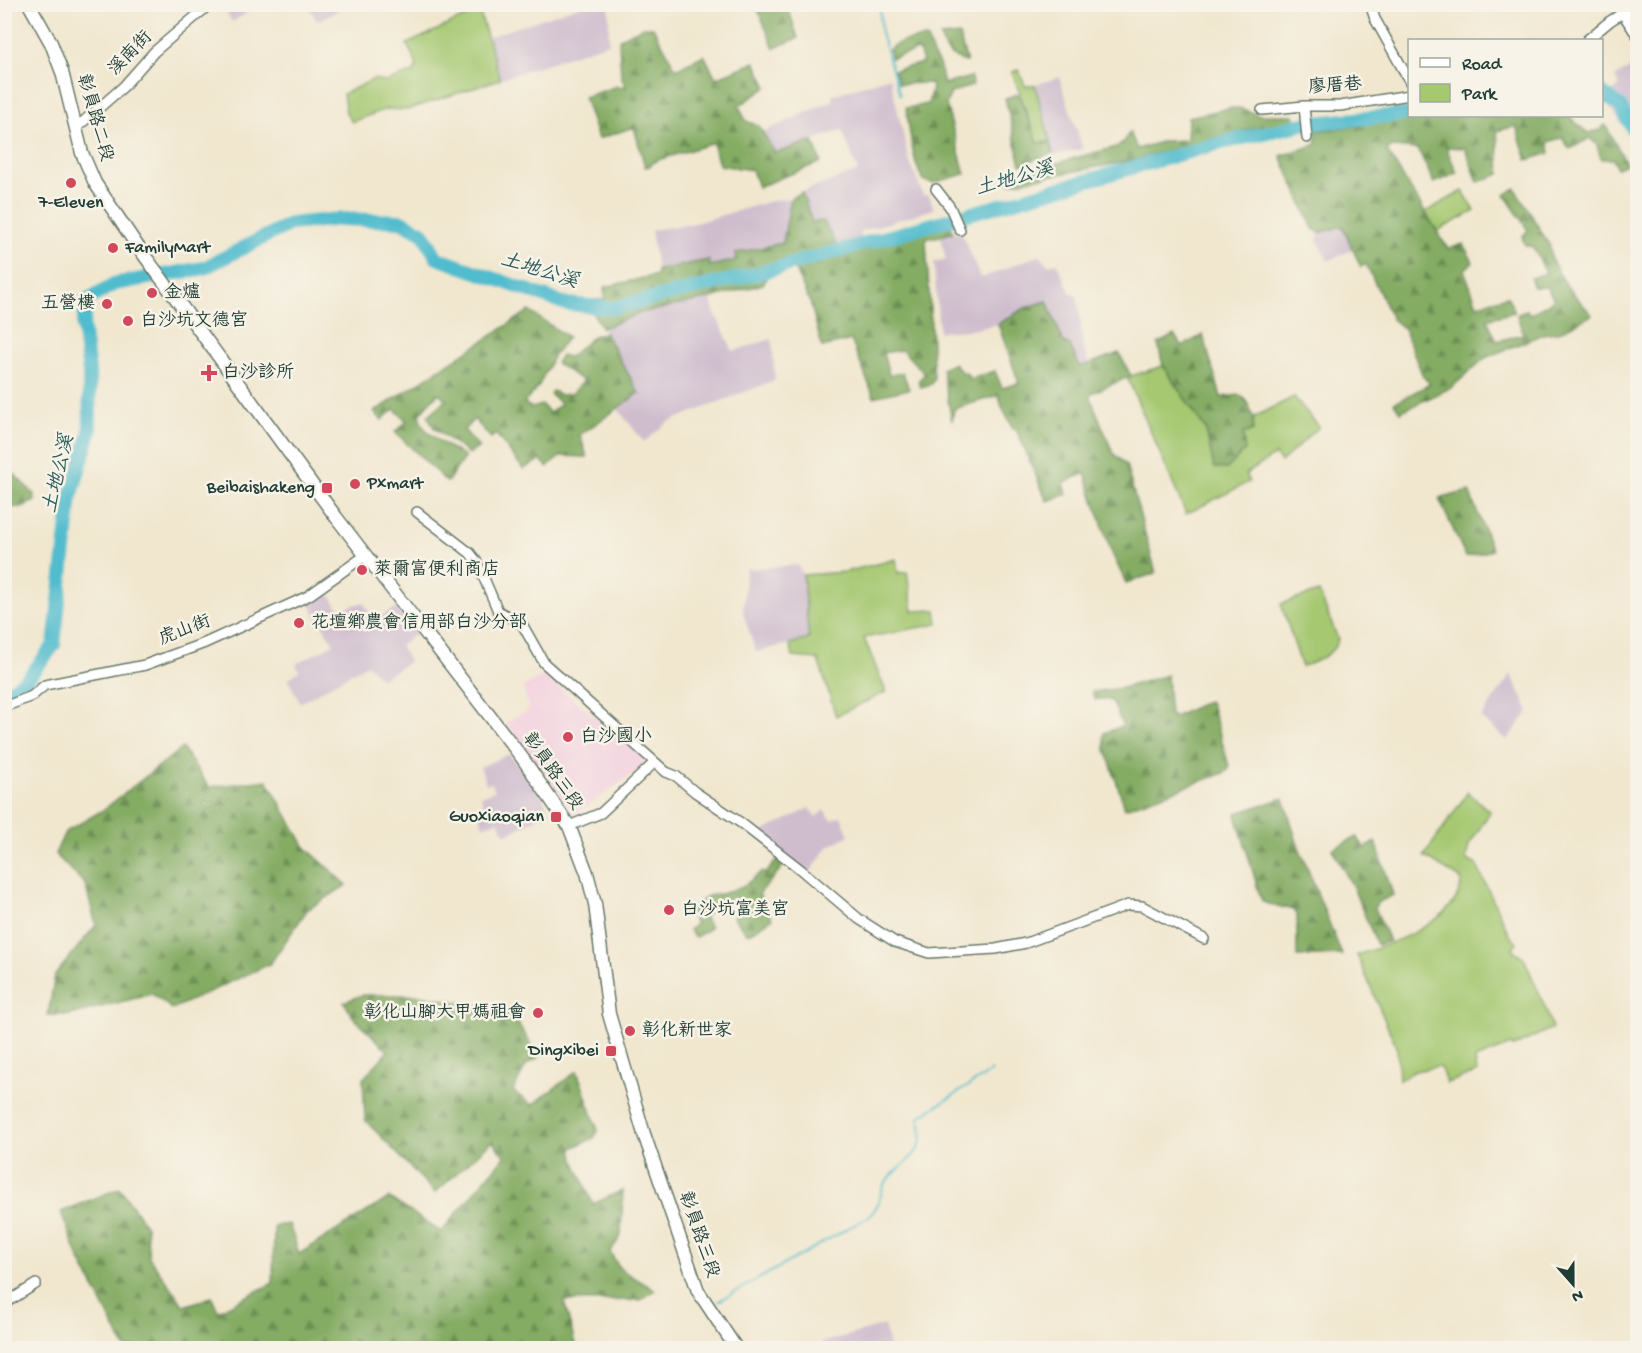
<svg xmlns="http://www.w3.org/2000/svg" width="1642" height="1353" viewBox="0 0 1642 1353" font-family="'Gochi Hand','LXGW WenKai TC',sans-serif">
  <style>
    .built { fill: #f3cfdf }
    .industrial { fill: #cfbdce }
    .green { fill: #a5c871; stroke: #628252; stroke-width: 1.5 }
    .forest { fill: url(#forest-firs); stroke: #52744c; stroke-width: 1.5 }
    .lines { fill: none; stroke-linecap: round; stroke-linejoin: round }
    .stream { stroke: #51bccd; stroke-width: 2 }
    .river { stroke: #51bccd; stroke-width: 14 }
    .minor-casing { stroke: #68786a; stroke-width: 12 }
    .major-casing { stroke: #68786a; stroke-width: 15 }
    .minor { stroke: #fff; stroke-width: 9 }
    .major { stroke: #fff; stroke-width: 12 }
    .poi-dot { fill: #d1495b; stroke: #f7f3e8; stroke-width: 2 }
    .labels { text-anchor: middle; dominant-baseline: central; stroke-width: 5; stroke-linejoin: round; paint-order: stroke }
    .street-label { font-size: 18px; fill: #1f3d34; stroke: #f7f3e8 }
    .poi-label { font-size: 18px; fill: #1f3d34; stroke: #f7f3e8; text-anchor: start }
    .water-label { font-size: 20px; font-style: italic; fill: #2c5d5a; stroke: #f7f3e8 }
  </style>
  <defs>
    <pattern id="forest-firs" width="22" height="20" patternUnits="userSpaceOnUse" patternTransform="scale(1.5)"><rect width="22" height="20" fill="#84ac63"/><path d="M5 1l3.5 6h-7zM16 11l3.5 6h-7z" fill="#6b8d52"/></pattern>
  </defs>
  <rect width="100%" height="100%" fill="#f7f3e8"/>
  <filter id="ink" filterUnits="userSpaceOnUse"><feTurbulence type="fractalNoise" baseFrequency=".0167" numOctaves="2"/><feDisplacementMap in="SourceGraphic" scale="12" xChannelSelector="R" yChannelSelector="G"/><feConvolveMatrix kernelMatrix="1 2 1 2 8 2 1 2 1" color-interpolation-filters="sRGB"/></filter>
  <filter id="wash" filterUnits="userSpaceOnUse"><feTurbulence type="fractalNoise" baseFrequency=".008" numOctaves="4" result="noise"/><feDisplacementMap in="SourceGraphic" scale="24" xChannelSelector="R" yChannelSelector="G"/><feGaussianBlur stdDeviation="1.35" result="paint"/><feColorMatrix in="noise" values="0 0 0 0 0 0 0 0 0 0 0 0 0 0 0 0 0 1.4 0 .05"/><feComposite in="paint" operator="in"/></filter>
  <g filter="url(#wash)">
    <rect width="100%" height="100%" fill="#f1e7cf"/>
    <!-- built -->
    <path class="built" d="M544 675 638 752 645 765 575 815 505 723 529 710 523 687Z"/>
    <!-- industrial -->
    <path class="industrial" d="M585 4 609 5V43L500 79 488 37Z
      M222 5H259L232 22Z
      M308 5H348L317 21Z
      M1637 63V124L1631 115 1621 122 1603 98 1620 86 1615 77Z
      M890 77 909 160 923 195H929L934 209 861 231V241L837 247 824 221 812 222 802 192 858 171 842 130 775 153 763 132 832 101V95Z
      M1059 77 1083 149 1055 155 1053 153 1035 85Z
      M791 198 783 243 737 253 736 260 709 266 708 260 657 270 651 230 695 223 775 200Z
      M1342 226 1353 249 1328 261 1317 239 1320 233Z
      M961 231 980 277H984L1040 255 1048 265 1057 263 1070 292 1078 297 1083 348 1089 363 1080 367 1070 345 1064 344 1025 308 998 324 972 330 939 332 934 262 946 259 940 235Z
      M711 298 713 309 733 351 772 339 775 380 668 422 644 442 617 408 639 393 602 328 641 313Z
      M798 565 803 575 809 639 756 652 743 613 746 569Z
      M325 588 340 610 363 602 375 621 397 607 418 632 400 645 409 662 381 679 367 664 300 703 288 679 299 671 296 664 334 644 307 601Z
      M1511 674 1529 711 1507 740 1481 718Z
      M509 754 543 798 549 812 506 835 498 821 483 826 479 812 484 810 481 796 495 791 492 783 486 784 480 767Z
      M810 808 816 817 824 810 832 820 841 816 849 835 828 847 808 875 756 835Z
      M884 1325 889 1347 887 1348H822L821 1343Z"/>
    <!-- green -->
    <path class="green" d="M479 10 500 79 407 110 386 109 352 122 346 113 343 94 374 79 385 82 414 72 417 65 407 44Z
      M1019 70 1025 86 1035 85 1050 141 1038 143 1012 72Z
      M1463 191 1475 211 1437 231 1425 212Z
      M1163 366 1206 430 1243 433 1253 430 1254 417 1294 397 1319 427 1281 462 1275 455 1246 474 1249 482 1186 514 1128 379 1131 376Z
      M896 559 898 573 907 572 913 611 936 610 938 624 864 638 886 692 836 716 818 659 793 657 790 644 809 639 803 575 845 572Z
      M1319 592 1338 639C1334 655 1317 661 1302 667L1281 604Z
      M1468 792 1490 812 1469 845 1466 858 1468 861 1476 864 1510 936 1517 942 1513 948 1514 952 1524 958 1547 1012 1552 1028 1513 1047 1511 1045 1475 1059 1477 1073 1446 1083 1440 1066 1415 1071 1399 1080 1397 1049 1357 955C1388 945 1463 920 1461 879L1424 856Z"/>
    <!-- forest -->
    <path class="forest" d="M756 5H785L790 14 798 38 774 48Z
      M643 27H653L676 69 704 55 716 78 755 62 767 87 739 106 746 121 759 126 775 153 813 141 821 162 758 187 752 170 719 165 713 143 655 161 650 166 645 167 634 127 598 139 584 97 617 86 626 87 621 76 619 42 620 38Z
      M959 35 967 62C950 58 946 52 940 37Z
      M927 38 933 55 939 64 944 84 971 77 973 85 951 93 946 104 965 174 933 183C929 182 927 183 924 180 913 169 909 124 906 108L928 104 932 88 930 83 899 84 894 70 923 63 919 50 891 58 889 50C896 40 915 39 927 38Z
      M1018 94 1038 143 1050 141 1053 153 1021 164 1005 98Z
      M1230 108H1240L1259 115H1293L1297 121 1250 129 1130 161 1011 183 1006 177 1116 147 1123 142 1130 132 1137 149 1164 141 1187 140 1188 117Z
      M1434 116H1569L1587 133 1600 130 1605 125 1627 164 1617 168 1613 159H1601L1597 145 1590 138 1570 149 1562 138 1548 142 1550 153 1527 160 1516 126 1497 131 1500 174 1478 182 1465 148 1446 147 1457 173 1434 183 1418 149 1392 147 1387 151 1448 249 1463 244 1473 262 1464 270 1477 305 1507 296 1515 312 1487 319 1497 341 1523 334 1517 315 1526 310 1531 314 1554 300 1547 287H1533L1531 278 1546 273 1533 247 1525 245 1522 237 1528 230 1505 195 1515 188 1550 246 1552 261 1567 286 1592 315 1559 332 1546 333 1485 358 1452 387 1400 412 1394 403 1430 384 1423 376 1404 329 1392 319 1366 264 1361 267 1342 226 1320 233 1313 229 1281 156 1317 144 1315 131Z
      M802 192 812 222 824 221 837 246 949 222 953 233 926 239 934 379 931 384 920 387 918 381 925 374 902 350 883 353 889 375 903 373 909 389 874 397 851 340 822 347 811 305 794 268 770 274 763 284 711 298 641 313 602 328 586 301 605 299 604 287 657 275V270L709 260 710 266 736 260V253L783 243 791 198Z
      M1047 301 1064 343 1070 345 1080 367 1119 353 1131 376 1092 393 1090 396 1113 453 1126 465 1156 573 1126 583 1111 551 1085 473 1064 483 1067 494 1047 501 1016 429H1013L1002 407 999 395 954 409 952 421 942 369 954 363 963 374 966 373 970 379 995 371 1002 388 1019 383 998 324 1025 308Z
      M529 311 568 337 554 355 538 387 524 403 532 408 542 405 550 413 561 404 550 394 553 391 559 395 571 394 583 381 556 363 561 355 569 357 594 336 605 333 639 393 580 435 587 457 561 456 547 467 541 460 523 469 496 434 491 438 474 419 464 430 479 447 469 454 434 428 428 416 446 400 439 393C433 399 422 408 420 415 417 431 454 450 465 457L447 482 395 432 407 421 394 409 382 420 374 412Z
      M1174 335 1182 346 1203 335 1221 397 1240 395C1251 404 1254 417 1253 430L1243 434 1245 450 1227 469 1214 468 1206 430 1163 366 1158 344Z
      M5 465 34 494 35 501 22 507 5 508Z
      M1469 491 1492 550 1466 557 1439 499Z
      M1167 675 1170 715 1174 717 1208 701 1211 704 1229 766 1228 770 1224 773 1125 808 1105 747 1104 733 1123 726 1112 701 1103 699 1095 700 1092 692 1122 688Z
      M182 748 209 787 267 780 305 847 347 885 307 910 270 964 172 1009 152 994 69 1015H48L55 975 96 925 85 884 55 854 65 832 103 810Z
      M1280 799H1284L1297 842 1342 955 1297 957V914L1294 910 1265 903 1261 899 1236 815 1237 813Z
      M1357 837 1365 848 1376 842 1393 895 1377 903 1375 908 1389 941 1377 945 1352 885 1332 849Z
      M778 859 785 864 759 894 772 919 748 934 733 917 743 910 734 896 704 916 710 928 695 938 689 930 696 923 687 911 708 896 725 893 744 886 761 872 766 873Z
      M362 995H420L510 1011 539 1057 527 1064 513 1091 532 1105 577 1071 598 1130 594 1138 572 1148 574 1160 593 1204 623 1190 621 1236 610 1252 620 1269 655 1290 640 1300 564 1301 576 1348H125L78 1256 61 1212 120 1188 146 1226 149 1257 184 1306 212 1297 218 1311 273 1283 274 1226 289 1224 299 1254 389 1198 441 1232 505 1156 492 1141 435 1193 365 1120 363 1079 388 1051 353 1017 344 1002Z"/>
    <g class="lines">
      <!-- stream -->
      <path class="stream" d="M878 4 880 9 881 33 900 95
        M719 1301 870 1216C873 1212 876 1208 878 1204 881 1197 881 1188 886 1182 906 1157 930 1155 919 1117L992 1071"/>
      <!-- river -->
      <path class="river" d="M1602 93 1620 106 1638 138
        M4 691 14 689 28 678 54 645 71 497 90 432 89 372 83 325 87 300 114 284 204 268 290 224 340 219 401 221 423 233 437 258 566 304 613 308 763 272 1213 145 1303 124 1410 114"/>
    </g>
  </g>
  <g filter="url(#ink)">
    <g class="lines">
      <!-- minor casing -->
      <g class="minor-casing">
        <path id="minor" d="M1370 4 1375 19 1410 82
          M1587 40 1610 21 1637 4
          M1304 106 1307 138
          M1262 110 1304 106H1340L1410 95
          M76 128 123 87 154 52 210 4
          M936 189 950 207 960 230
          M417 512 470 553 477 562 498 611 522 624 544 663 666 772 676 776 695 792 741 823 800 869 859 919 895 942 929 953 996 949 1026 943 1128 905 1142 906 1204 939
          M4 707 32 696 45 685 145 665 205 643 308 596 366 555
          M569 826 601 813 655 762
          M4 1304 36 1284"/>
      </g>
      <!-- major casing -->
      <g class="major-casing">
        <path id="major" d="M29 4 51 43 62 72 82 153 95 183 136 244 265 420 336 517 523 759 569 826 587 873 595 904 609 1014 644 1134 698 1291 736 1348
          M1618 4 1638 34
          M1636 4 1638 7"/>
      </g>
      <!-- minor -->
      <use href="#minor" class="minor"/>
      <!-- major -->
      <use href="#major" class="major"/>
    </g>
  </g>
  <!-- markers -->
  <g class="poi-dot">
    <circle cx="71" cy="183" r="6"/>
    <circle cx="113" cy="248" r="6"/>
    <circle cx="152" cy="293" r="6"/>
    <circle cx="107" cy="304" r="6"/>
    <circle cx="128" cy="321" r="6"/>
    <path d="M206 364h6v6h6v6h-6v6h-6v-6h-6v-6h6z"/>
    <circle cx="355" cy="484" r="6"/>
    <rect x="321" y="482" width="12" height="12" rx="3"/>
    <circle cx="362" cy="570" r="6"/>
    <circle cx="299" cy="623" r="6"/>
    <circle cx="568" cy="737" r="6"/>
    <rect x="550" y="811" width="12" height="12" rx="3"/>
    <circle cx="669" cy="910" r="6"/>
    <circle cx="538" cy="1013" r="6"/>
    <circle cx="630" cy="1031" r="6"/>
    <rect x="605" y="1045" width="12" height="12" rx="3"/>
  </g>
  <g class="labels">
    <!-- street labels -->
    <g class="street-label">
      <text transform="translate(131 54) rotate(-46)">溪南街</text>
      <text transform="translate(1335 87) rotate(-4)">廖厝巷</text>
      <text transform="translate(94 118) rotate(74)">彰員路二段</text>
      <text transform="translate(185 631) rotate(-21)">虎山街</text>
      <text transform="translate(552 772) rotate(55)">彰員路三段</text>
      <text transform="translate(698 1235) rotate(71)">彰員路三段</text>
    </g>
    <!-- poi labels -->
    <g class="poi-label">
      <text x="71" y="203" text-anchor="middle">7-Eleven</text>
      <text x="125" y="248">FamilyMart</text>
      <text x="164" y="293">金爐</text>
      <text x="95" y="304" text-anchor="end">五營樓</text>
      <text x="140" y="321">白沙坑文德宮</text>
      <text x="222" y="373">白沙診所</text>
      <text x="367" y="484">Pxmart</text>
      <text x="315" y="488" text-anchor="end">Beibaishakeng</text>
      <text x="374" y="570">萊爾富便利商店</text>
      <text x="311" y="623">花壇鄉農會信用部白沙分部</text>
      <text x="580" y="737">白沙國小</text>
      <text x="544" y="817" text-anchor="end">Guoxiaoqian</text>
      <text x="681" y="910">白沙坑富美宮</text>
      <text x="526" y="1013" text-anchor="end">彰化山腳大甲媽祖會</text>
      <text x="642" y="1031">彰化新世家</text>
      <text x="599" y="1051" text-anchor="end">Dingxibei</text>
    </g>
    <!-- water labels -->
    <g class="water-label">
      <text transform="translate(1015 180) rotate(-16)">土地公溪</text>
      <text transform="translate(539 272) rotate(17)">土地公溪</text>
      <text transform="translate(60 474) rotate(-77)">土地公溪</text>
    </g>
  </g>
  <!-- margin -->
  <rect width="1642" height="1353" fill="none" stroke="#f7f3e8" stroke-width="24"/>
  <!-- legend -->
  <rect x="1408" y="39" width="195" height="78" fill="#f7f3e8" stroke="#a1aaa0" stroke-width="1.5"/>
  <rect x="1420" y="58" width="30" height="9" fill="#ffffff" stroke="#a1aaa0" stroke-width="1.5"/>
  <text x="1462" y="69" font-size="18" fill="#1f3d34">Road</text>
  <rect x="1420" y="84" width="30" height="18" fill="#a5c871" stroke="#a1aaa0" stroke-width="1.5"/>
  <text x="1462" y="99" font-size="18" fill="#1f3d34">Park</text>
  <!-- north arrow -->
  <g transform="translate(1573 1284) rotate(159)" stroke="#f7f3e8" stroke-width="4.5" paint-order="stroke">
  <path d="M0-4.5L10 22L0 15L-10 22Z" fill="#1f3d34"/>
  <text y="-9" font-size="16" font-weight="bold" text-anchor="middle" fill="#1f3d34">N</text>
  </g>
</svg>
